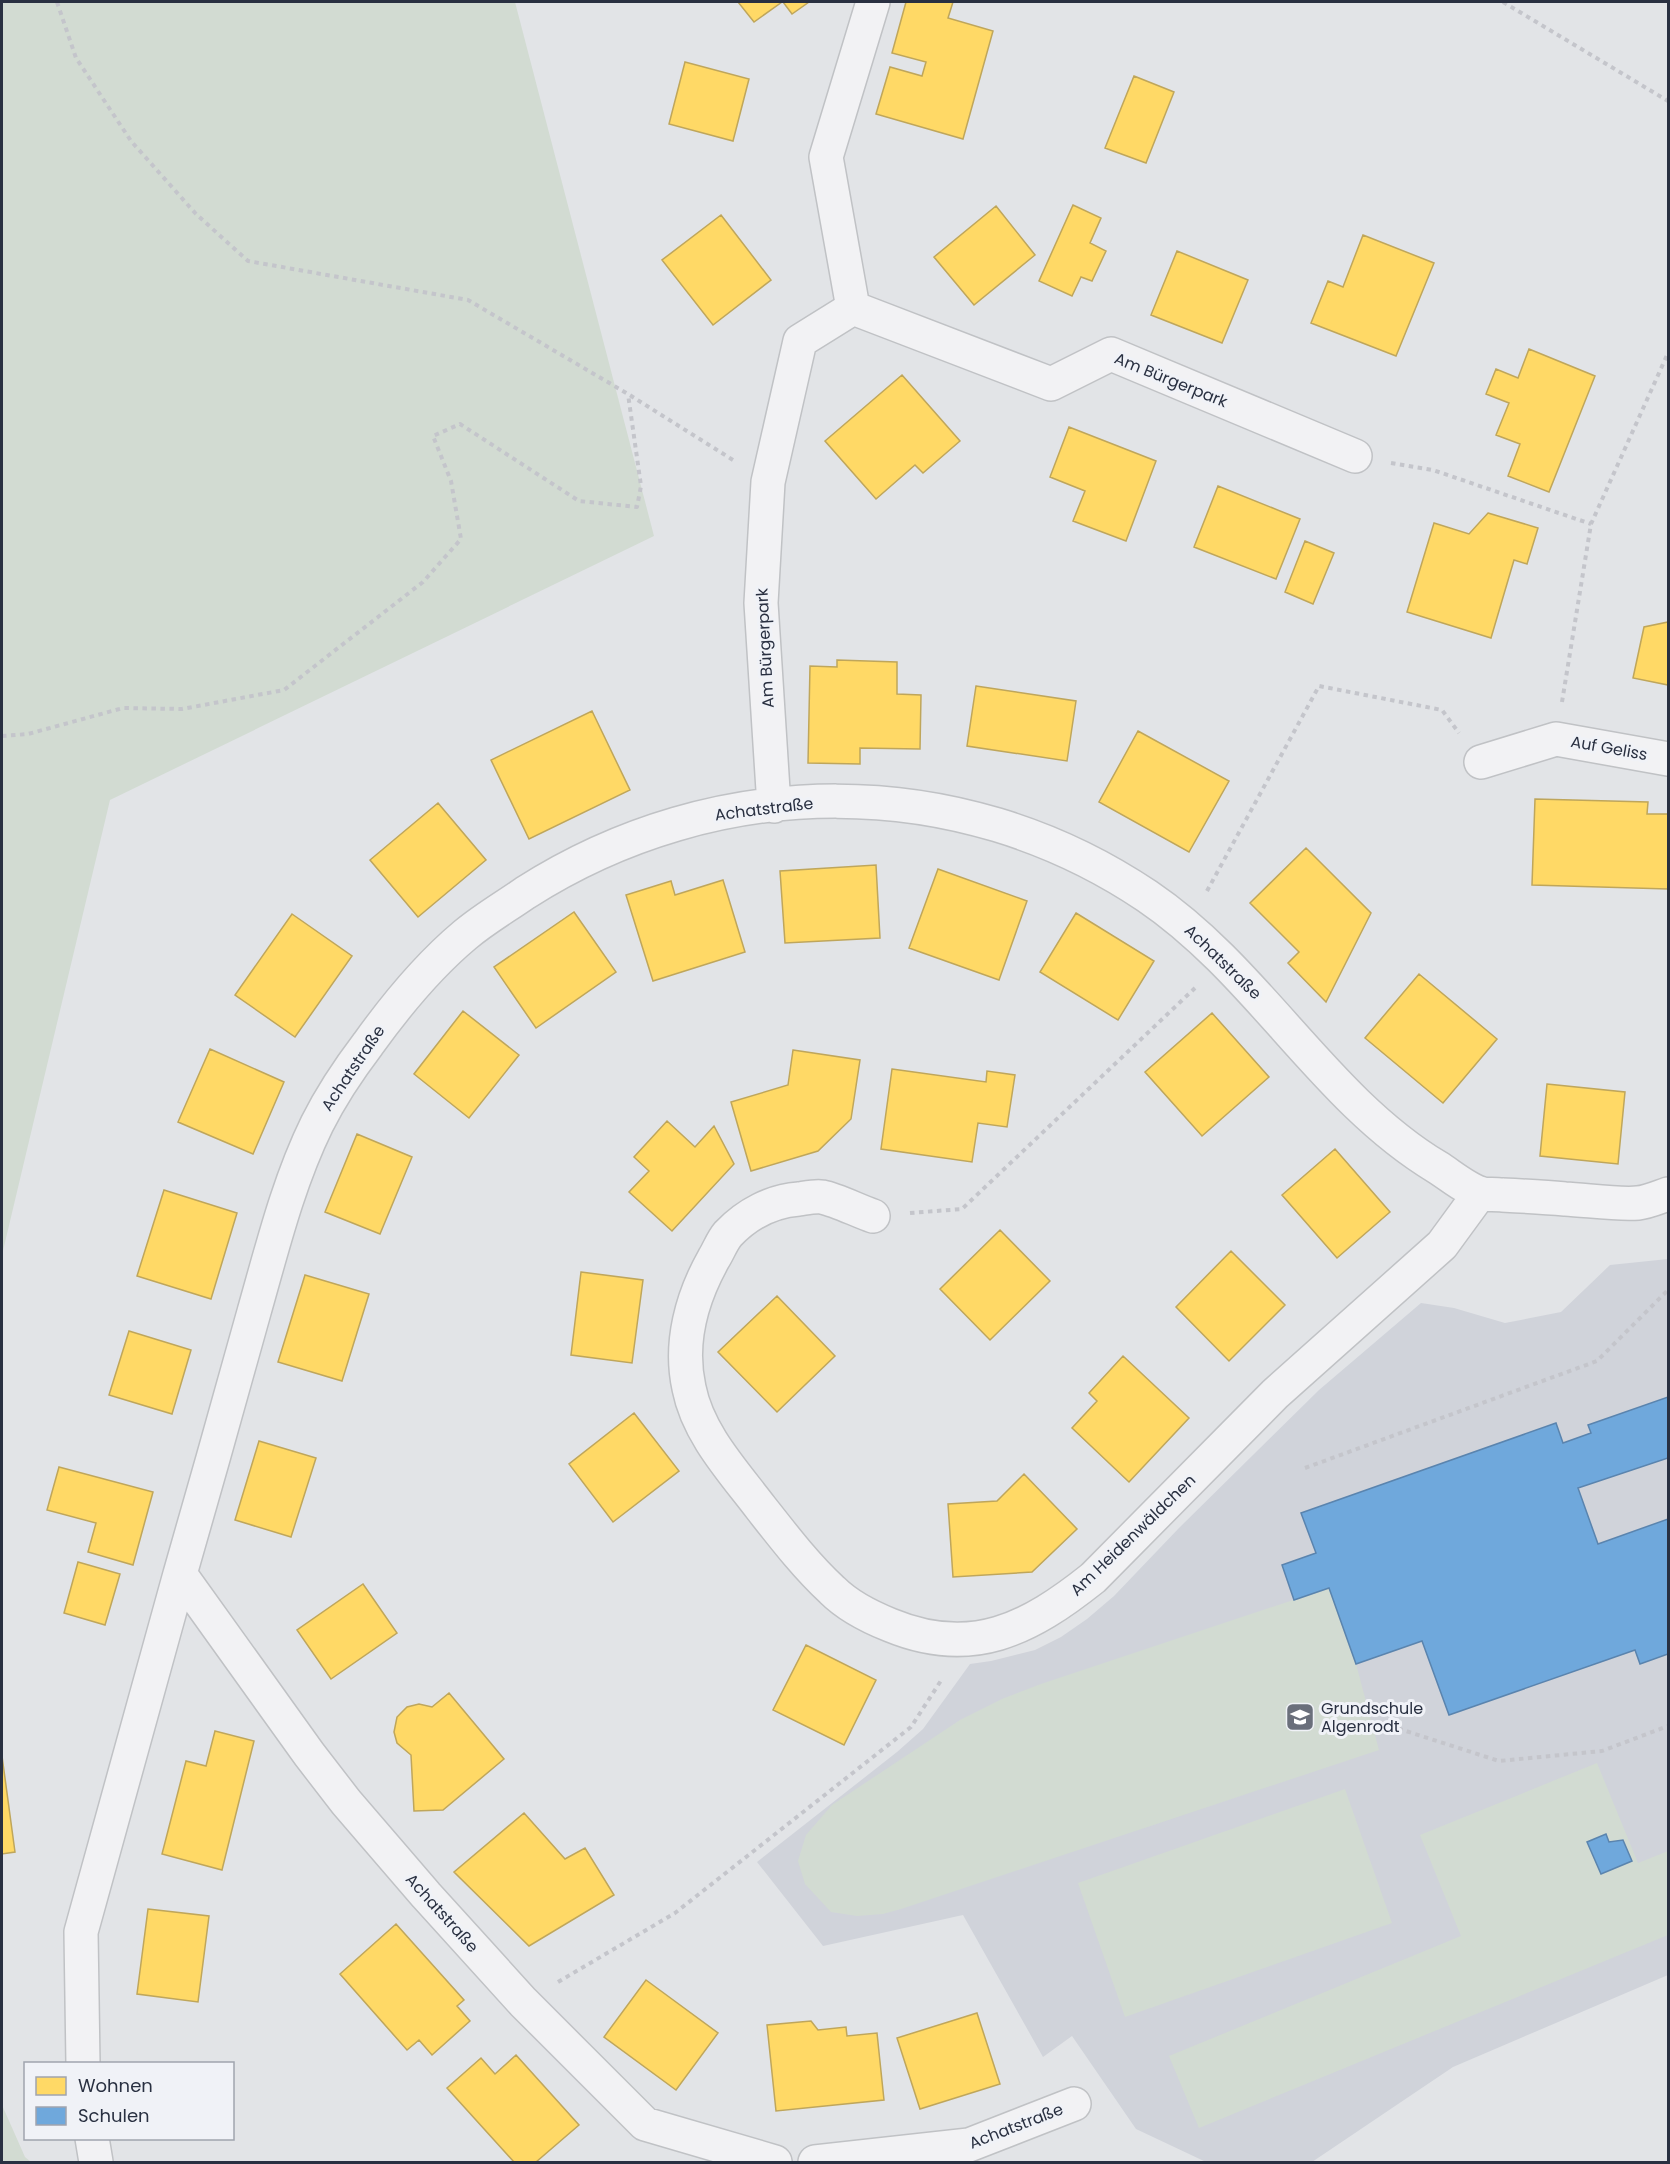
<svg xmlns="http://www.w3.org/2000/svg" width="1670" height="2164" viewBox="0 0 1670 2164" font-family="Poppins,sans-serif">
  <style>
    .built { fill: #d0d3da }
    .green { fill: #d2dbd2 }
    .homes { fill: #ffd966; stroke: #bfa65b; stroke-width: 1.5 }
    .schools { fill: #6fa8dc; stroke: #5a84ae; stroke-width: 1.5 }
    .lines { fill: none; stroke-linecap: round; stroke-linejoin: round }
    .minor-casing { stroke: #c0c2c5; stroke-width: 36 }
    .path { stroke: #c4c5cb; stroke-width: 4; stroke-dasharray: 4.5 4.5; stroke-linecap: butt }
    .minor { stroke: #f2f2f4; stroke-width: 33 }
    .labels { text-anchor: middle; dominant-baseline: central; stroke-width: 6; stroke-linejoin: round; paint-order: stroke }
    .street-label { font-size: 16px; fill: #293041; stroke: #f0f2f7 }
    .poi-label { font-size: 16px; fill: #293041; stroke: #f0f2f7; text-anchor: start }
  </style>
  <rect width="100%" height="100%" fill="#e2e4e7"/>
  <!-- built -->
  <path class="built" d="M1668 1259V1975L1453 2067 1312 2162H1206L1136 2129 1072 2036 1043 2057 963 1915 823 1946 757 1862 897 1752 923 1729 970 1664 991 1661 1035 1650 1061 1637 1087 1619 1114 1596 1179 1528 1319 1390 1421 1303 1454 1308 1505 1323 1561 1312 1610 1265Z"/>
  <!-- green -->
  <path class="green" d="M2 2H515L654 536 110 800 2 1255Z
    M1329 1588 1356 1664 1379 1750 901 1909 883 1914 857 1916 831 1912 805 1884 798 1861 806 1835 832 1805 960 1720 1002 1699 1041 1684Z
    M1597 1763 1638 1863 1668 1851V1935L1199 2128 1169 2056 1461 1936 1420 1835Z
    M1345 1789 1392 1923 1125 2017 1078 1883Z
    M2 2105 25 2157 31 2162H2Z"/>
  <!-- homes -->
  <path class="homes" d="M738 2H782L754 22Z
    M783 2H809L792 14Z
    M906 2H953L948 18 993 31 963 139 876 114 890 67 922 76 926 62 892 53Z
    M685 62 749 79 733 141 669 124Z
    M1134 76 1174 92 1146 163 1105 148Z
    M1073 205 1101 218 1090 243 1106 251 1092 281 1081 277 1072 296 1039 281Z
    M996 206 1035 255 974 305 934 257Z
    M721 215 771 280 713 325 662 260Z
    M1363 235 1434 263 1396 356 1311 323 1328 281 1343 287Z
    M1177 251 1248 280 1222 343 1151 315Z
    M1529 349 1595 376 1549 492 1508 476 1520 444 1496 435 1509 403 1486 394 1496 369 1518 378Z
    M902 375 960 441 923 473 915 465 876 499 825 441Z
    M1069 427 1156 461 1126 541 1073 521 1085 491 1050 477Z
    M1218 486 1300 519 1276 579 1194 547Z
    M1488 513 1538 528 1527 564 1514 560 1491 638 1407 612 1434 523 1469 534Z
    M1305 541 1334 553 1313 604 1285 592Z
    M1668 622V685L1633 678 1644 627Z
    M837 660 897 662V694L921 695 920 749 860 748V764L808 763 810 666 837 667Z
    M976 686 1076 701 1067 761 967 746Z
    M592 711 630 790 529 839 491 760Z
    M1138 731 1229 781 1189 852 1099 802Z
    M1535 799 1648 802 1647 814H1668V889L1532 885Z
    M438 803 486 860 418 917 370 860Z
    M1306 848 1371 913 1326 1002 1288 963 1299 952 1250 903Z
    M876 865 880 938 785 943 780 871Z
    M938 869 1027 901 999 980 909 948Z
    M723 880 745 952 653 981 626 895 671 881 675 895Z
    M574 912 616 972 536 1028 494 967Z
    M1076 913 1154 961 1118 1020 1040 972Z
    M292 914 352 956 295 1037 235 995Z
    M1419 974 1497 1039 1443 1103 1365 1038Z
    M463 1011 519 1055 469 1118 414 1074Z
    M1212 1013 1269 1077 1202 1136 1145 1072Z
    M210 1049 284 1082 253 1154 178 1122Z
    M793 1050 860 1060 851 1119 818 1151 751 1171 731 1102 788 1085Z
    M892 1069 986 1082 987 1071 1015 1075 1007 1127 978 1123 972 1162 881 1149Z
    M1547 1084 1625 1092 1618 1164 1540 1156Z
    M667 1121 695 1147 714 1126 734 1164 672 1231 629 1192 649 1171 634 1157Z
    M357 1134 412 1157 380 1234 325 1212Z
    M1335 1149 1390 1212 1337 1258 1282 1195Z
    M164 1190 237 1213 211 1299 137 1276Z
    M1000 1230 1050 1281 990 1340 940 1289Z
    M1231 1251 1285 1305 1229 1361 1176 1307Z
    M581 1272 643 1280 632 1363 571 1355Z
    M305 1275 369 1294 342 1381 278 1362Z
    M777 1296 835 1356 777 1412 718 1352Z
    M129 1331 191 1350 172 1414 109 1395Z
    M1123 1356 1189 1418 1129 1482 1072 1428 1097 1401 1089 1393Z
    M634 1413 679 1471 613 1522 569 1464Z
    M259 1441 316 1458 291 1537 235 1520Z
    M59 1467 153 1492 133 1565 88 1552 96 1523 47 1510Z
    M1024 1474 1077 1529 1032 1572 953 1577 948 1504 997 1501Z
    M78 1562 120 1574 105 1625 64 1613Z
    M363 1584 397 1633 331 1679 297 1630Z
    M806 1645 876 1680 844 1745 773 1710Z
    M449 1693 504 1759 443 1810 414 1811 411 1755 397 1743 394 1732 397 1717 407 1707 419 1704 432 1707Z
    M215 1731 254 1741 222 1870 162 1854 186 1761 206 1766Z
    M2 1756 15 1852 2 1854Z
    M524 1813 565 1859 585 1848 614 1895 529 1946 454 1872Z
    M148 1909 209 1916 198 2002 137 1994Z
    M396 1924 464 2000 457 2006 470 2021 432 2055 419 2040 407 2050 340 1974Z
    M646 1980 718 2033 676 2090 604 2037Z
    M977 2013 1000 2084 920 2109 897 2038Z
    M811 2021 818 2030 846 2027 847 2036 877 2033 884 2100 776 2111 767 2025Z
    M516 2055 579 2125 536 2162H514L447 2088 481 2058 495 2074Z"/>
  <!-- schools -->
  <path class="schools" d="M1668 1397V1458L1578 1488 1598 1544 1668 1519V1654L1640 1664 1635 1650 1449 1715 1422 1641 1356 1664 1329 1588 1294 1600 1282 1565 1316 1553 1301 1513 1556 1423 1563 1443 1591 1433 1588 1425Z
    M1606 1834 1609 1842 1623 1840 1632 1861 1601 1874 1587 1842Z"/>
  <g class="lines">
    <!-- minor casing -->
    <g class="minor-casing">
      <path id="minor" d="M853 308 826 157 873 2
        M1481 762 1556 739 1668 759
        M774 806 761 603 768 482 800 341 853 308 1051 384 1111 354 1355 456
        M873 1216C858 1211 837 1200 822 1197 815 1196 806 1198 799 1199 772 1201 747 1214 728 1234 722 1241 719 1250 714 1258 692 1297 679 1343 689 1388 698 1434 733 1471 761 1508 783 1536 806 1566 832 1590 848 1606 870 1617 890 1625 972 1659 1029 1629 1093 1578L1275 1394 1442 1245 1480 1193
        M83 2064 81 1932 180 1574
        M92 2138 96 2162
        M775 2162 645 2124 523 2002 426 1895 346 1802 309 1754 180 1574C205 1487 230 1399 254 1312 272 1249 288 1183 317 1124 331 1096 349 1069 368 1044 396 1005 428 966 465 935 484 919 505 907 525 893 716 771 958 769 1147 896 1258 971 1324 1099 1437 1167 1450 1175 1466 1189 1482 1194 1488 1195 1495 1194 1502 1195 1523 1196 1544 1197 1565 1199 1586 1200 1619 1205 1638 1203 1648 1202 1659 1197 1668 1194
        M815 2162 969 2145 1074 2104"/>
    </g>
    <!-- path -->
    <path class="path" d="M57 2 76 58 131 141 196 214 248 261 468 300 628 394 733 460
      M1503 2 1668 101
      M1391 463 1433 470 1591 524
      M1562 702 1591 524 1668 353
      M2 736 28 734 123 708 182 709 284 690 423 582 461 539 451 481 433 436 460 424 579 501 637 507 641 486 628 394
      M1207 891 1319 686 1442 710 1459 733
      M910 1213 962 1209 1195 988
      M1305 1468 1597 1361 1668 1290
      M1381 1723 1499 1761 1602 1751 1668 1726
      M558 1982 675 1913 911 1727 942 1679"/>
    <!-- minor -->
    <use href="#minor" class="minor"/>
  </g>
  <!-- icons -->
  <defs>
    <g id="school-square" transform="scale(1.5)"><rect x="-9" y="-9" width="18" height="18" rx="4" fill="#6a6f7b" stroke="#f0f2f7"/><path d="M0-5L7-2L0 1L-7-2ZM-4 1L0 2.5L4 1V4Q0 6-4 4Z" fill="#fff"/></g>
  </defs>
  <g fill-rule="evenodd">
    <use href="#school-square" x="1300" y="1717"/>
  </g>
  <g class="labels">
    <!-- street labels -->
    <g class="street-label">
      <text transform="translate(1171 380) rotate(22)">Am Bürgerpark</text>
      <text transform="translate(765 648) rotate(-93)">Am Bürgerpark</text>
      <text transform="translate(1609 748) rotate(10)">Auf Geliss</text>
      <text transform="translate(764 809) rotate(-7)">Achatstraße</text>
      <text transform="translate(1223 962) rotate(44)">Achatstraße</text>
      <text transform="translate(353 1068) rotate(-56)">Achatstraße</text>
      <text transform="translate(1133 1535) rotate(-44)">Am Heidenwäldchen</text>
      <text transform="translate(442 1913) rotate(48)">Achatstraße</text>
      <text transform="translate(1016 2126) rotate(-21)">Achatstraße</text>
    </g>
    <!-- poi labels -->
    <g class="poi-label">
      <text x="1321" y="1708">Grundschule<tspan x="1321" dy="18">Algenrodt</tspan></text>
    </g>
  </g>
  <!-- border -->
  <rect width="1670" height="2164" fill="none" stroke="#293041" stroke-width="6"/>
  <!-- legend -->
  <rect x="24" y="2062" width="210" height="78" fill="#f0f2f7" stroke="#a0a4ae" stroke-width="1.5"/>
  <rect x="36" y="2077" width="30" height="18" fill="#ffd966" stroke="#a0a4ae" stroke-width="1.5"/>
  <text x="78" y="2092" font-size="18" fill="#293041">Wohnen</text>
  <rect x="36" y="2107" width="30" height="18" fill="#6fa8dc" stroke="#a0a4ae" stroke-width="1.5"/>
  <text x="78" y="2122" font-size="18" fill="#293041">Schulen</text>
</svg>
